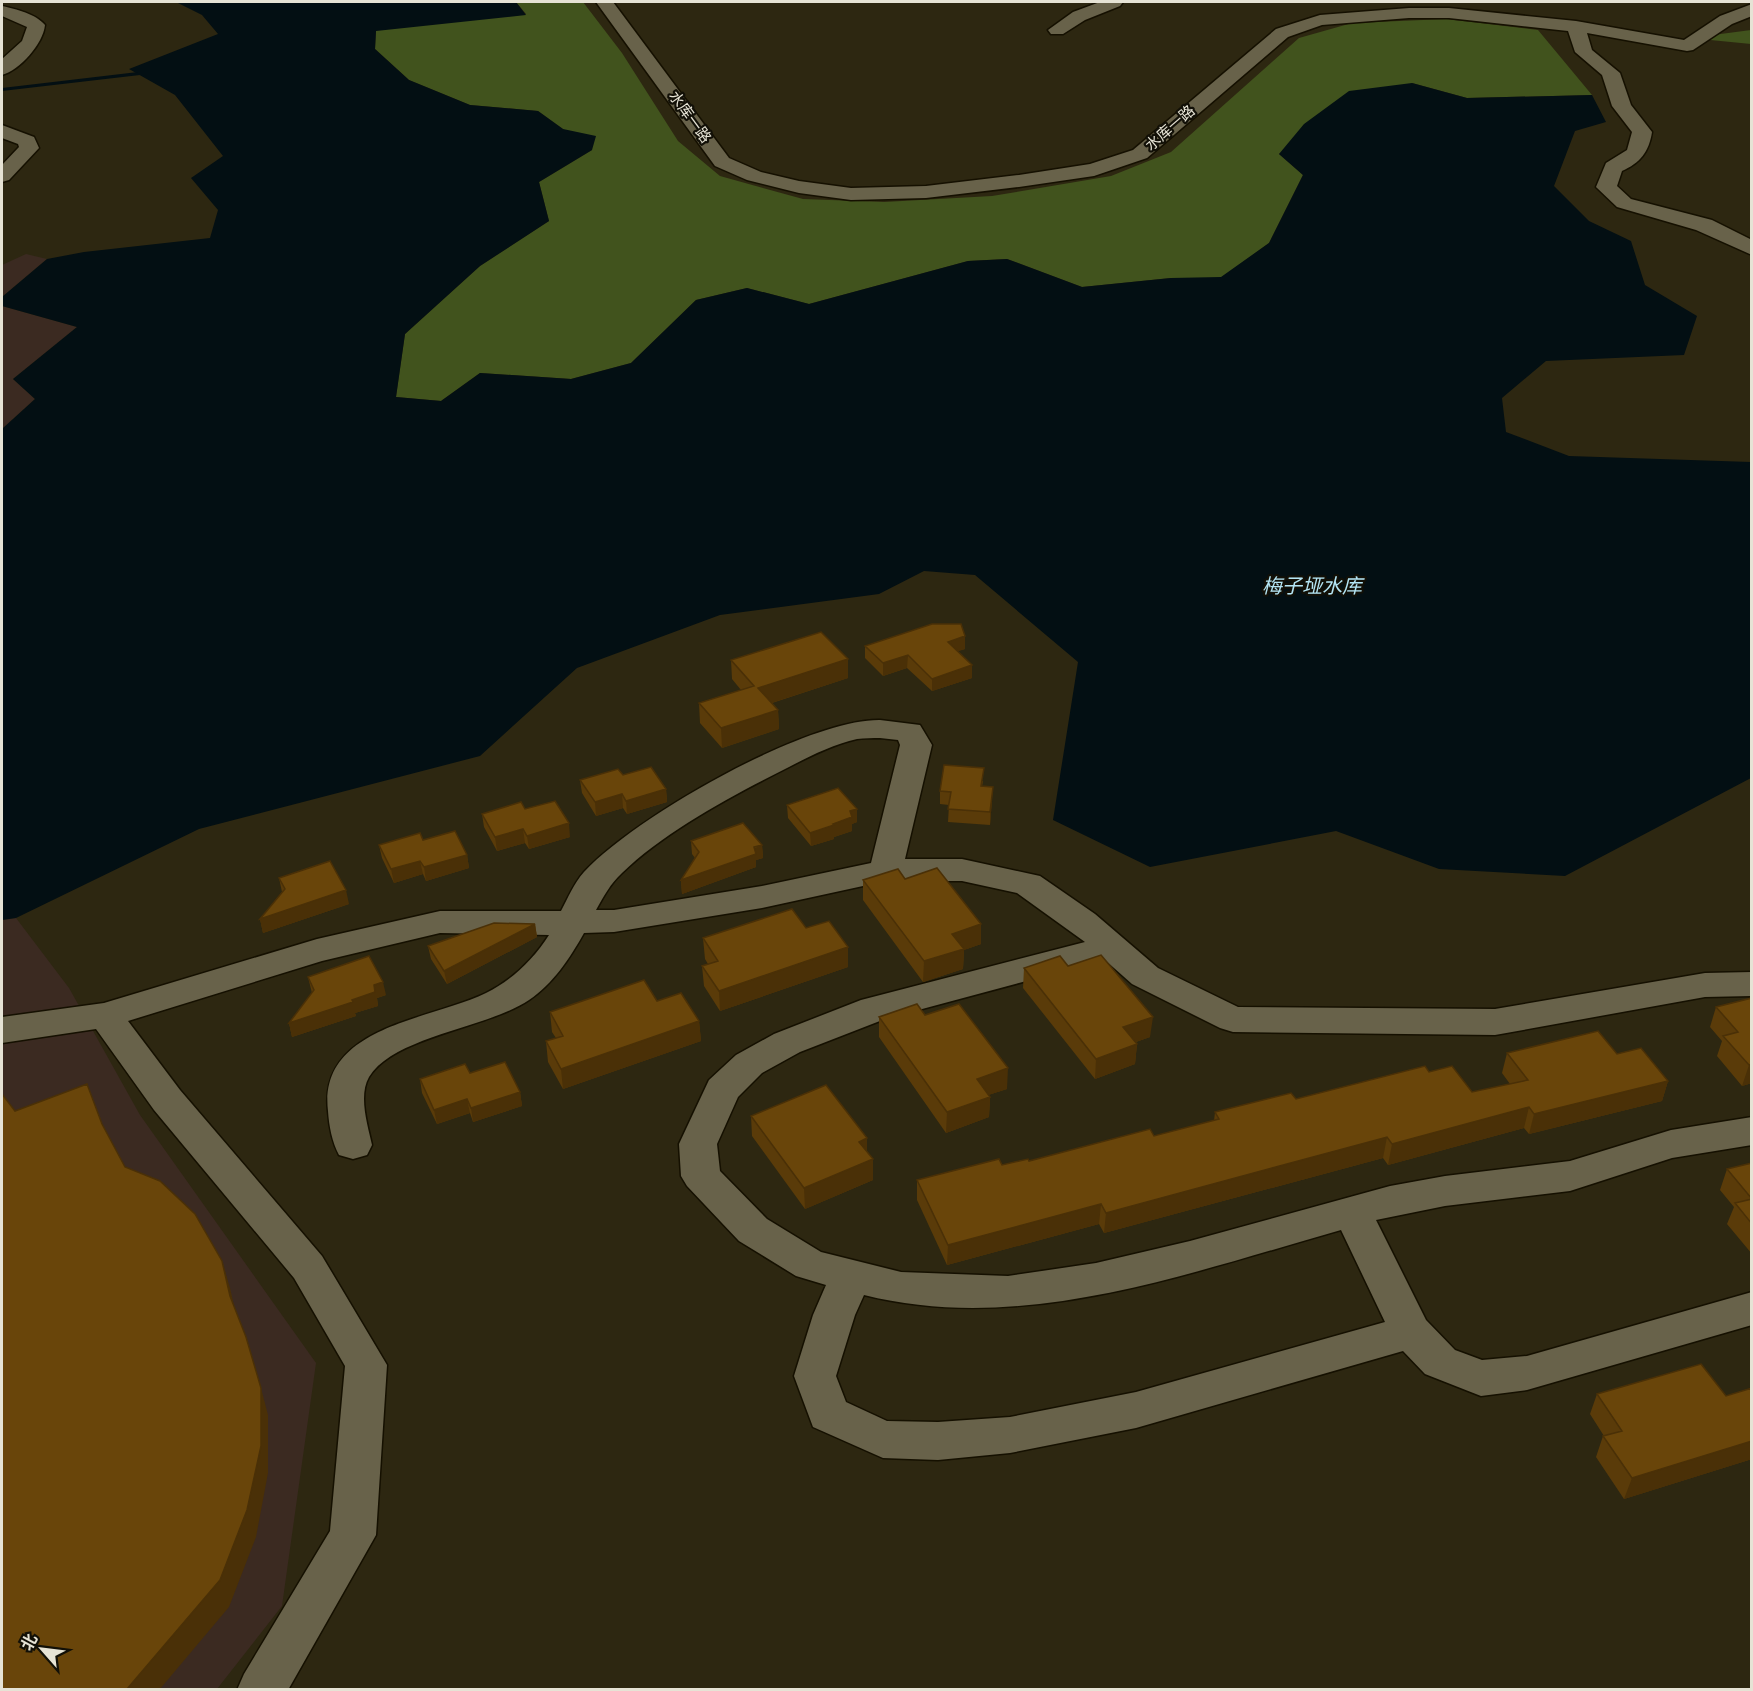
<svg xmlns="http://www.w3.org/2000/svg" width="1753" height="1691" viewBox="0 0 1753 1691" font-family="Roboto,'Noto Sans SC',sans-serif">
  <style>
    .commercial { fill: #3b2a21 }
    .green { fill: #41531d }
    .water { fill: #030f13 }
    .lines { fill: none; stroke-linecap: round; stroke-linejoin: round }
    .stream { fill: #030f13; fill-rule: evenodd }
    .minor-casing { stroke: #151000; stroke-width: 3 }
    .minor { fill: #68624a; fill-rule: evenodd }
    .wall { fill: #5a3b09 }
    .shaded-wall { fill: #4a3007 }
    .building { fill: #69450a; stroke: #4a3007; stroke-width: 1.5 }
    .labels { text-anchor: middle; dominant-baseline: central; stroke-width: 4.5; stroke-linejoin: round; paint-order: stroke }
    .far-street-label { font-size: 15px; fill: #e6e3d5; stroke: #121007 }
    .water-label { font-size: 20px; font-style: italic; fill: #b4e5f4; stroke: #121007 }
  </style>
  <rect width="100%" height="100%" fill="#2d2711"/>
  <!-- commercial -->
  <path class="commercial" d="M26 254 47 259 2 297V265Z
    M2 306 77 327 13 379 35 399 2 429Z
    M16 918 69 988 140 1115 316 1363 282 1606 217 1689H2V920Z"/>
  <!-- green -->
  <path class="green" d="M516 2H583L622 53 678 141 720 176 803 199 884 202 992 196 1111 176 1171 152 1299 38 1352 23 1446 19 1538 30 1592 95 1467 98 1412 83 1279 154 1303 175 1269 243 1221 278H1171L1082 287 1007 259 968 261 809 304 747 288 696 300 631 363 571 379 480 373 441 401 396 397 405 334 480 266 549 221 539 182 592 150 538 111 470 105 409 80 375 49 376 30 526 14Z
    M1751 30V44L1690 38Z"/>
  <!-- water -->
  <path class="water" d="M176 2H516L526 15 376 31 375 49 409 80 470 105 538 111 563 129 596 136 592 150 539 182 549 221 480 266 405 334 396 397 441 401 480 373 571 379 631 363 696 300 747 288 809 304 968 261 1007 259 1082 287 1171 278 1221 277 1269 243 1303 175 1279 154 1304 124 1349 91 1412 83 1467 98 1592 95 1606 122 1575 131 1554 186 1589 221 1631 241 1645 285 1697 316 1684 355 1546 361 1502 398 1506 432 1569 456 1751 462V778L1565 876 1439 869 1336 831 1150 867 1053 820 1078 662 975 575 924 571 879 594 720 615 577 668 480 756 199 829 16 918 2 920V429L35 399 13 379 77 327 2 306V297L47 259 84 252 210 238 218 210 191 178 223 156 175 95 129 69 218 34 202 15Z"/>
  <g class="lines">
    <!-- stream -->
    <path class="stream" d="M138 72 140 73V75L2 91V88Z"/>
    <!-- minor casing -->
    <g class="minor-casing">
      <path id="minor" d="M596 2H613L729 158 761 172 799 181 851 188 926 186 1019 175 1090 164 1133 150 1276 29 1320 15 1409 8H1449L1576 21 1684 40 1720 16 1752 4V16L1732 24 1693 50 1687 51 1587 33 1592 50 1620 73 1631 105 1652 132C1649 152 1640 163 1622 171L1617 186 1631 199 1712 220 1752 240V255L1696 230 1617 207 1596 187 1606 163 1627 150 1632 132 1612 106 1602 75 1575 52 1568 31 1449 18H1409L1322 25 1288 37 1147 158 1094 176 1019 187 926 198 851 200 799 193 747 180 715 166Z
        M1100 2H1123L1120 6 1085 20 1063 34H1051L1048 30 1073 12Z
        M2 6C16 9 36 14 45 25 43 44 20 70 2 75V59L22 41 27 27 2 16Z
        M2 125 34 137 39 148 9 180 2 182V165L19 147 18 144 2 138Z
        M880 720 920 725 932 745 905 859H962L1040 876 1095 914 1158 968 1238 1007 1495 1009 1705 973 1752 972V996L1705 997 1495 1035 1233 1032 1220 1028 1132 984 1105 960 885 1019 800 1052 762 1073 738 1097 717 1144 720 1171 767 1219 821 1252 901 1272 1008 1276 1096 1263 1190 1241 1390 1186 1445 1176 1570 1161 1671 1130 1752 1117V1145L1672 1158 1570 1191 1445 1206 1376 1220 1426 1320 1455 1350 1482 1360 1527 1356 1752 1292V1325L1527 1390 1481 1396 1425 1374 1403 1351 1136 1428 1010 1453 938 1460 883 1458 813 1427 794 1376 813 1315 826 1285 796 1276 739 1241 687 1186 681 1176 679 1144 709 1080 736 1055 774 1034 861 1000 1085 942 1017 893 962 881H886L762 908 614 932 584 933C570 958 553 984 529 1000 488 1028 394 1036 369 1077 358 1096 368 1126 372 1145L367 1155 353 1159 339 1155C332 1142 329 1126 328 1111 318 1026 431 1020 486 993 512 980 533 960 549 935L440 933 322 961 128 1021 180 1090 322 1256 387 1365 376 1535 288 1690H237L244 1674 330 1531 345 1366 294 1278 154 1110 96 1029 2 1043V1017L104 1003 317 939 440 911H561C568 898 574 883 584 872 635 817 806 719 880 720ZM880 738 898 740 900 745 871 863 762 886 614 910H596C604 896 610 884 622 873 665 831 735 794 789 767 810 756 834 744 857 739 865 738 872 738 880 738ZM1341 1230 1385 1322 1136 1392 1010 1417 938 1422 887 1421 846 1402 836 1376 855 1315 864 1295C1023 1335 1188 1273 1341 1230Z"/>
    </g>
    <!-- minor -->
    <use href="#minor" class="minor"/>
  </g>
  <!-- wall -->
  <path class="wall" d="M965 636V649L957 651 972 678 932 691 907 668 883 676 865 658V646Z
    M848 659V678L772 703 778 710 779 729 722 748 700 723 699 703 741 690 732 679 731 660Z
    M623 775 666 789 667 802 627 814 623 808 596 816 582 793 580 780Z
    M983 781 982 787 992 800 990 825 948 822 949 805 940 804V791Z
    M787 805 857 809V822L852 824V831L834 837V839L811 846 788 818Z
    M525 809 570 837 529 849 525 843 497 851 484 827 482 814Z
    M423 840 467 855 469 868 426 881 423 874 394 883 382 858 379 845Z
    M691 841 762 845 763 858 756 860V867L682 894 681 880 695 858 692 854Z
    M279 878 349 904 263 933 260 919 282 892Z
    M905 879 981 944 964 950 963 969 923 982 863 900V880Z
    M535 924 537 937 447 984 431 959 428 946Z
    M806 928 848 947V967L720 1011 704 986 702 966 708 964 705 959 703 938Z
    M1068 966 1150 1037 1136 1042 1137 1044 1135 1064 1095 1079 1023 988 1024 968Z
    M308 977 386 995 377 998 378 1006 355 1013 356 1016 292 1037 289 1023 312 993Z
    M1752 998V1083L1742 1086 1717 1056 1722 1041 1710 1027 1716 1007Z
    M657 1001 699 1021 701 1041 563 1089 548 1062 546 1041 556 1038 552 1032 550 1012Z
    M879 1017 1007 1089 988 1095 990 1097 989 1117 946 1133 879 1037Z
    M1507 1053 1617 1054 1668 1081 1662 1101 1529 1134 1524 1128 1388 1165 1383 1158 1104 1233 1099 1224 947 1265 917 1200V1180L1029 1161 1154 1136 1214 1121 1215 1112 1296 1099 1429 1072 1472 1092 1510 1084 1502 1073Z
    M470 1073 520 1092 522 1106 473 1122 470 1113 437 1124 422 1093 420 1079Z
    M751 1116 867 1152 873 1159V1180L805 1209 752 1136Z
    M1752 1163V1254L1727 1224 1734 1207 1720 1190 1727 1169Z
    M1752 1388V1459L1624 1499 1596 1457 1603 1436H1604L1590 1414 1597 1394 1726 1396Z"/>
  <!-- shaded-wall -->
  <path class="shaded-wall" d="M965 636V649L947 655 948 642Z
    M908 655 907 668 883 676V663Z
    M848 659V678L759 707 758 688Z
    M972 665V678L932 691V679Z
    M778 710 779 729 722 748 721 728Z
    M993 787 992 800 990 825V812Z
    M666 789 667 802 627 814 626 801Z
    M622 794 623 808 596 816 595 802Z
    M857 809V822L852 824V831L834 837V839L811 846 810 833 833 824 850 811Z
    M569 823 570 837 529 849 527 836Z
    M523 829 525 843 497 851 495 837Z
    M762 845 763 858 756 860V867L682 894 681 880Z
    M467 855 469 868 426 881 424 867Z
    M420 861 423 874 394 883 391 869Z
    M346 890 349 904 263 933 260 919Z
    M535 924 537 937 447 984 444 971Z
    M981 924V944L964 950 963 969 923 982 924 961 952 934Z
    M848 947V967L720 1011 719 991Z
    M383 982 386 995 377 998 378 1006 355 1013 356 1016 292 1037 289 1023 352 1000 374 985Z
    M1153 1017 1150 1037 1121 1047 1123 1027Z
    M699 1021 701 1041 563 1089 561 1069Z
    M1137 1044 1135 1064 1095 1079 1096 1059Z
    M1752 1064V1083L1742 1086 1749 1065Z
    M1008 1068 1007 1089 976 1099 977 1079Z
    M1668 1081 1662 1101 1529 1134 1534 1114Z
    M520 1092 522 1106 473 1122 471 1108Z
    M990 1097 989 1117 946 1133 947 1112Z
    M467 1099 470 1113 437 1124 434 1110Z
    M1529 1107 1524 1128 1388 1165 1392 1144Z
    M1387 1137 1383 1158 1104 1233 1106 1213Z
    M867 1138V1159L859 1142Z
    M873 1159V1180L805 1209 804 1188Z
    M1101 1204 1099 1224 947 1265 948 1245Z
    M222 1261 230 1288 238 1323 230 1296Z
    M261 1388 268 1415V1473L256 1537 229 1607 160 1689H127Z
    M1752 1441V1459L1624 1499 1632 1478Z"/>
  <!-- building -->
  <path class="building" d="M932 624H961L965 636 948 642 972 665 932 679 908 655 883 663 865 646Z
    M821 632 848 659 758 688 778 710 721 728 699 703 754 686 731 660Z
    M944 765 984 768 981 786 993 787 990 812 948 809 951 792 940 791Z
    M651 767 666 789 626 801 622 794 595 802 580 780 618 769 623 775Z
    M838 788 857 809 850 811 852 817 833 824 834 825 810 833 787 805Z
    M555 801 569 823 527 836 523 829 495 837 482 814 521 802 525 809Z
    M743 823 762 845 754 847 756 854 681 880 699 852 691 841Z
    M455 831 467 855 424 867 420 861 391 869 379 845 420 833 423 840Z
    M330 861 346 890 260 919 285 889 279 878Z
    M937 868 981 924 952 934 964 949 924 961 863 880 898 869 905 879Z
    M792 909 806 928 829 921 848 947 719 991 702 966 718 961 703 938Z
    M494 923 535 924 444 971 428 946Z
    M1101 955 1153 1017 1123 1027 1137 1044 1096 1059 1024 968 1060 956 1068 966Z
    M369 956 383 982 374 985 375 992 352 1000 353 1002 289 1023 314 990 308 977Z
    M644 980 657 1001 681 993 699 1021 561 1069 546 1041 563 1036 550 1012Z
    M1752 998V1064L1749 1065 1723 1036 1738 1032 1716 1007Z
    M917 1004 925 1015 959 1004 1008 1068 977 1079 990 1097 947 1112 879 1017Z
    M1598 1031 1617 1054 1641 1048 1668 1081 1534 1114 1529 1107 1392 1144 1387 1137 1106 1213 1101 1204 948 1245 917 1180 999 1159 1002 1165 1028 1159 1029 1161 1150 1129 1154 1136 1219 1119 1215 1112 1291 1093 1296 1099 1425 1066 1429 1072 1452 1066 1472 1092 1528 1080 1507 1053Z
    M505 1062 520 1092 471 1108 467 1099 434 1110 420 1079 465 1064 470 1073Z
    M87 1084 102 1124 125 1167 160 1181 195 1214 222 1261 230 1296 246 1337 261 1388V1446L247 1510 220 1580 127 1689H2V1094L15 1111Z
    M826 1085 867 1138 859 1142 873 1159 804 1188 751 1116Z
    M1752 1163V1199L1727 1169Z
    M1752 1199V1224L1735 1203Z
    M1701 1364 1726 1396 1752 1388V1441L1632 1478 1603 1436 1622 1431 1597 1394Z"/>
  <g class="labels">
    <!-- far-street labels -->
    <g class="far-street-label">
      <text transform="translate(690 117) rotate(54)">水库一路</text>
      <text transform="translate(1170 128) rotate(-41)">水库一路</text>
    </g>
    <!-- water labels -->
    <g class="water-label">
      <text x="1312" y="586">梅子垭水库</text>
    </g>
  </g>
  <!-- border -->
  <rect width="1753" height="1691" fill="none" stroke="#e6e3d5" stroke-width="6"/>
  <!-- north arrow -->
  <g transform="translate(42 1649) rotate(298)" stroke="#121007" stroke-width="4.5" paint-order="stroke">
  <path d="M0-4.5L10 22L0 15L-10 22Z" fill="#e6e3d5"/>
  <text y="-9" font-size="16" font-weight="bold" text-anchor="middle" fill="#e6e3d5">北</text>
  </g>
</svg>
